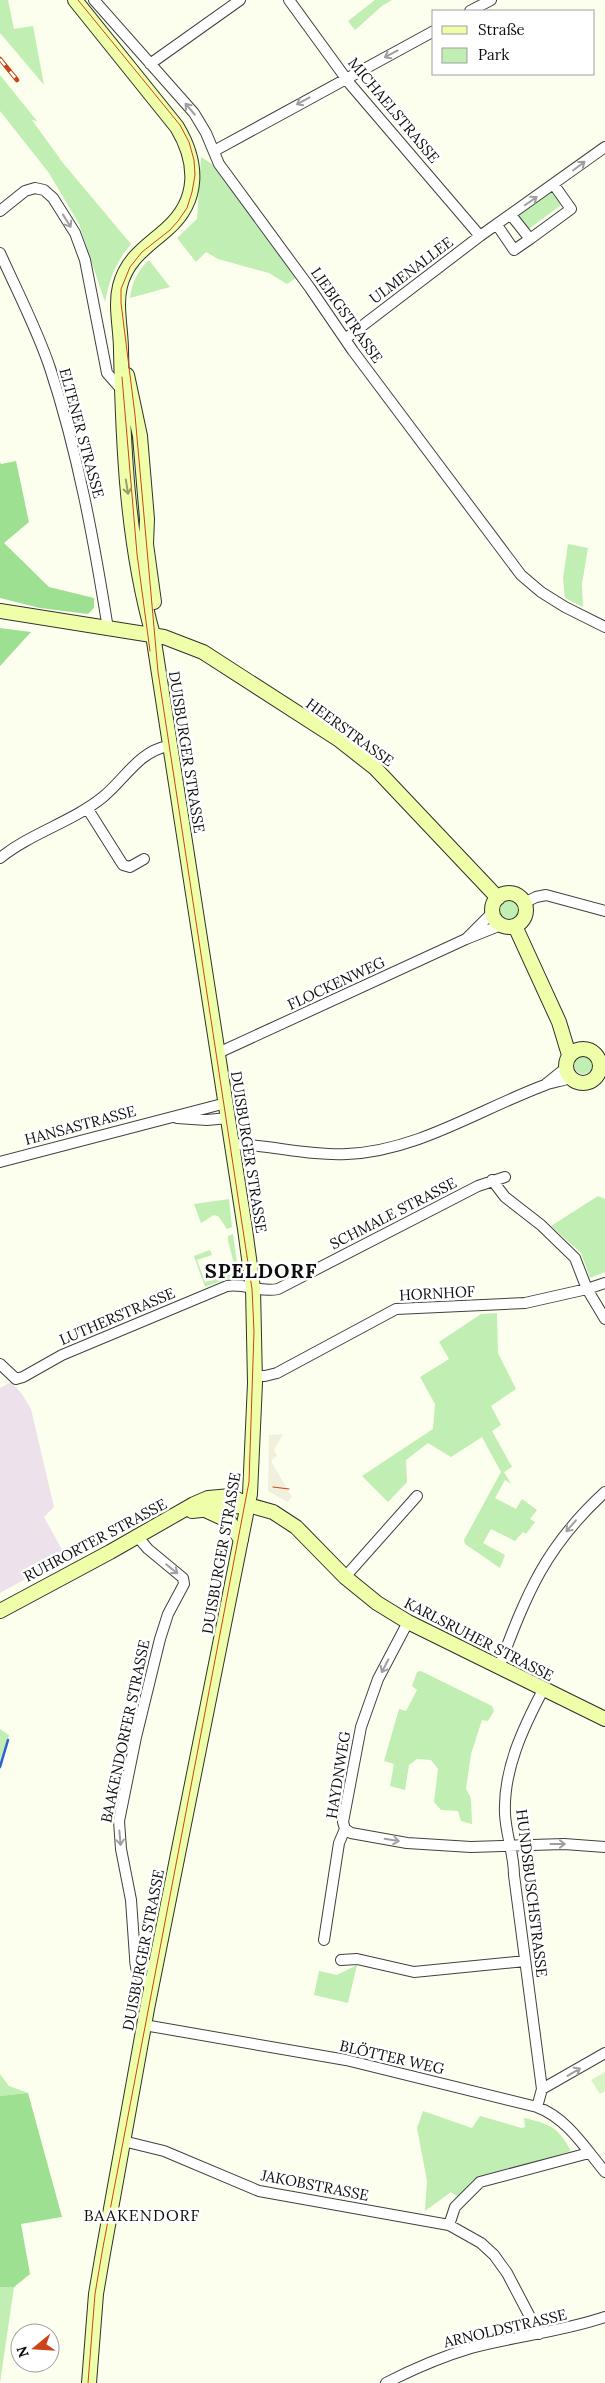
<svg xmlns="http://www.w3.org/2000/svg" width="605" height="2383" viewBox="0 0 605 2383" font-family="Lora,serif">
  <style>
    .industrial { fill: #ede1eb }
    .green { fill: #c0eeb3 }
    .forest { fill: #9de091 }
    .pitch { fill: #d6f4c6 }
    .plaza { fill: #f0f0dc }
    .lines { fill: none; stroke-linecap: round; stroke-linejoin: round }
    .stream { stroke: #2c61db; stroke-width: 2.5 }
    .street-casing { stroke: #414141; stroke-width: 12 }
    .secondary-casing { stroke: #303030; stroke-width: 16 }
    .street { stroke: #fff; stroke-width: 10 }
    .secondary { stroke: #efffa9; stroke-width: 14 }
    .tram { stroke: #cc4417; stroke-width: 1 }
    .rail-casing { stroke: #cc4417; stroke-width: 4.5 }
    .rail { stroke: #fff; stroke-width: 2.5; stroke-dasharray: 8; stroke-linecap: butt }
    .oneway { stroke: #9f9f9f }
    .oneway2 { stroke: #959f6b }
    .labels { text-anchor: middle; dominant-baseline: central; stroke-width: 5; stroke-linejoin: round; paint-order: stroke }
    .street-label { font-size: 15px; fill: #0e0e0e; stroke: #fff }
    .neighbourhood-label { font-size: 16px; letter-spacing: 1px; fill: #0e0e0e; stroke: #fff }
    .district-label { font-size: 20px; font-weight: bold; letter-spacing: 1px; fill: #0e0e0e; stroke: #fff }
  </style>
  <rect width="100%" height="100%" fill="#fdffee"/>
  <!-- industrial -->
  <path class="industrial" d="M11 1382 22 1394 31 1409 54 1507 44 1517 66 1557 0 1593V1388Z"/>
  <!-- green -->
  <path class="green" d="M0 0H8L14 29 33 26 44 85 0 33Z
    M375 0H392L382 6 355 30 348 21Z
    M0 75 37 121 32 120 63 163 131 244C115 264 110 277 105 302L79 224 49 173 0 111Z
    M201 157 212 164 296 278 287 284 269 273 218 259 206 252 196 262 177 238 197 219Z
    M551 192 561 205 526 231 516 217Z
    M149 260 170 287 130 298C132 283 137 271 149 260Z
    M568 544 588 548 582 584 583 607 565 598 563 578Z
    M500 910a9 9 0 1 1 18 0a9 9 0 1 1-18 0Z
    M574 1065a9 9 0 1 1 18 0a9 9 0 1 1-18 0Z
    M598 1196 605 1199V1272L590 1278 581 1253 551 1226Z
    M229 1199 232 1227 227 1229 219 1217 214 1215 201 1223 194 1204Z
    M233 1234 238 1270 236 1273 228 1240V1236Z
    M210 1250 212 1255 197 1260 205 1282 222 1277 220 1270 230 1271 232 1277 205 1287 194 1256Z
    M497 1313 498 1353 516 1389 491 1406 501 1425 492 1431 512 1467 504 1472 511 1484 505 1480 495 1498 516 1509 522 1499 537 1510 530 1519 535 1522 526 1534 523 1532 515 1541 491 1529 483 1543 505 1555 500 1568 465 1544 464 1540 501 1472 482 1437 451 1457 428 1443 406 1460 407 1482 388 1502 362 1476 433 1429 435 1404 420 1377 449 1359 439 1342 481 1314Z
    M421 1671 492 1706 494 1711 488 1721 482 1720 471 1754 466 1789 471 1798 472 1824 461 1821 458 1811 441 1810 434 1802 438 1769 431 1760 417 1759 409 1765 405 1790 390 1786 394 1764 384 1761 399 1709 406 1711 417 1690 412 1686 417 1672Z
    M0 1729 9 1735 0 1770Z
    M357 1965 348 2003 314 1995 319 1971 337 1975Z
    M0 2074 9 2086 28 2093 0 2096Z
    M423 2111 472 2128 480 2116 522 2128 525 2127 524 2118C550 2124 558 2127 571 2151L473 2180 458 2197 451 2192 425 2211 427 2181 417 2128Z
    M0 2287H14L0 2383Z"/>
  <!-- forest -->
  <path class="forest" d="M16 461 29 522 4 543 49 587 94 598V608L88 614 40 608 0 598V462L1 464Z
    M0 628 31 632 0 666Z
    M28 2093 62 2217 21 2224 30 2274 14 2287H0V2096Z"/>
  <!-- pitch -->
  <path class="pitch" d="M605 2072V2091L600 2094 591 2080Z"/>
  <!-- plaza -->
  <path class="plaza" d="M283 1434 274 1450 277 1456 271 1461 292 1497 287 1502 268 1491 269 1435Z"/>
  <g class="lines">
    <!-- stream -->
    <path class="stream" d="M0 1767 8 1740"/>
    <!-- street casing -->
    <g class="street-casing">
      <path id="street" d="M94 0 194 113 206 133 219 164 310 288 353 351 521 575 541 592 565 607 605 627
        M289 0 350 84 480 236
        M470 11 491 0
        M150 64 240 0
        M214 151 434 31
        M0 211 25 191 35 188 44 190 53 198 75 233 85 260 107 373 121 389
        M497 225 514 250 530 239 511 215
        M530 239 571 209 554 185
        M0 253C17 291 37 329 50 368 78 453 94 541 108 629
        M345 339 480 236 605 147
        M87 808 123 865 130 867 144 859
        M0 858C31 833 72 822 103 797 126 778 138 752 168 746
        M524 903 536 897 546 895 605 911
        M467 938 492 913
        M218 1053 466 939 501 925
        M546 1084 566 1068
        M177 1118 207 1120 228 1118
        M233 1144C271 1145 309 1156 347 1154 418 1151 480 1109 545 1085 553 1082 562 1081 570 1078
        M0 1162 226 1103
        M492 1180 505 1197 541 1225 575 1258 587 1289 605 1319
        M0 1364 16 1379 23 1377 62 1355 227 1286C245 1283 260 1293 278 1289L478 1186 505 1177
        M255 1376H265L277 1373 396 1309 525 1303 587 1289 605 1283
        M136 1535 148 1549 183 1578 184 1584 168 1614 160 1639 136 1737 119 1821 121 1849 131 1900 135 1957 143 1965 156 1966
        M345 1577 417 1496
        M499 1667C527 1593 545 1547 605 1492
        M345 1829 351 1833 407 1843 471 1847 564 1844 605 1847
        M324 1940 339 1843 345 1829 343 1822 361 1727 378 1679 408 1622
        M135 1957C135 1970 139 1981 152 1985
        M341 1960 357 1959 414 1972 525 1961
        M144 2025 346 2060 537 2107C567 2118 585 2148 605 2172
        M542 2089 605 2053
        M537 2107 542 2089 514 1875C514 1854 506 1835 505 1814 503 1770 523 1728 543 1690
        M123 2141 164 2151 259 2191 449 2225 481 2243 494 2255 507 2273 539 2334
        M449 2225 455 2207 480 2182 589 2153
        M386 2383C413 2369 441 2357 471 2348 515 2336 561 2332 605 2317"/>
    </g>
    <!-- secondary casing -->
    <g class="secondary-casing">
      <path id="secondary" d="M75 0 177 127C198 162 200 200 167 229 147 247 127 258 120 286 115 306 121 329 121 350 123 445 127 542 153 635L245 1229 253 1288 255 1383 250 1494 147 2009 103 2253 96 2294 89 2383
        M127 375 140 436 147 519 146 544 154 602
        M0 611 164 637 203 652 338 739 375 768 498 898
        M492 910a17 17 0 1 1 34 0a17 17 0 1 1-34 0Z
        M515 926 559 1022 569 1055
        M566 1066a17 17 0 1 1 34 0a17 17 0 1 1-34 0Z
        M205 1510 229 1521 241 1540
        M192 1511 248 1505
        M0 1611 110 1552 194 1504 208 1498 231 1496 248 1505 273 1512 296 1527 345 1577 377 1603 408 1622 605 1719"/>
    </g>
    <!-- street -->
    <use href="#street" class="street"/>
    <!-- secondary -->
    <use href="#secondary" class="secondary"/>
    <!-- tram -->
    <path class="tram" d="M78 0 180 125 189 142 194 160 195 175 192 192 187 208 178 221 170 230 142 252 130 267 121 289V303L135 415 158 672 252 1289 254 1331 249 1482 103 2247 95 2294 88 2383
      M122 377 137 554 150 651
      M273 1487 289 1489"/>
    <!-- rail casing -->
    <g class="rail-casing">
      <path id="rail" d="M0 59 17 80"/>
    </g>
    <!-- rail -->
    <use href="#rail" class="rail"/>
  </g>
  <!-- one-way arrows -->
  <defs><path id="oneway-shaft" d="M-6 0H5M1.5-3L5.5 0L1.5 3" fill="none" stroke-width="1.6" stroke-linecap="round" stroke-linejoin="round" transform="scale(1.25)"/></defs>
  <g class="oneway">
    <use href="#oneway-shaft" transform="translate(391 54) rotate(152)"/>
    <use href="#oneway-shaft" transform="translate(303 101) rotate(151)"/>
    <use href="#oneway-shaft" transform="translate(190 109) rotate(-130)"/>
    <use href="#oneway-shaft" transform="translate(579 166) rotate(-37)"/>
    <use href="#oneway-shaft" transform="translate(531 201) rotate(-35)"/>
    <use href="#oneway-shaft" transform="translate(67 221) rotate(58)"/>
    <use href="#oneway-shaft" transform="translate(571 1526) rotate(131)"/>
    <use href="#oneway-shaft" transform="translate(172 1569) rotate(39)"/>
    <use href="#oneway-shaft" transform="translate(385 1666) rotate(117)"/>
    <use href="#oneway-shaft" transform="translate(120 1838) rotate(85)"/>
    <use href="#oneway-shaft" transform="translate(392 1840) rotate(10)"/>
    <use href="#oneway-shaft" transform="translate(558 1844)"/>
    <use href="#oneway-shaft" transform="translate(574 2072) rotate(-31)"/>
  </g>
  <use class="oneway2" href="#oneway-shaft" transform="translate(127 487) rotate(81)"/>
  <g class="labels">
    <!-- street labels -->
    <g class="street-label">
      <text transform="translate(394 110) rotate(50)">MICHAELSTRASSE</text>
      <text transform="translate(411 270) rotate(-37)">ULMENALLEE</text>
      <text transform="translate(347 315) rotate(55)">LIEBIGSTRASSE</text>
      <text transform="translate(82 433) rotate(75)">ELTENER STRASSE</text>
      <text transform="translate(350 732) rotate(36)">HEERSTRASSE</text>
      <text transform="translate(187 752) rotate(81)">DUISBURGER STRASSE</text>
      <text transform="translate(336 983) rotate(-25)">FLOCKENWEG</text>
      <text transform="translate(80 1125) rotate(-15)">HANSASTRASSE</text>
      <text transform="translate(249 1152) rotate(81)">DUISBURGER STRASSE</text>
      <text transform="translate(393 1213) rotate(-27)">SCHMALE STRASSE</text>
      <text transform="translate(437 1293) rotate(-3)">HORNHOF</text>
      <text transform="translate(117 1316) rotate(-23)">LUTHERSTRASSE</text>
      <text transform="translate(95 1540) rotate(-28)">RUHRORTER STRASSE</text>
      <text transform="translate(221 1553) rotate(-80)">DUISBURGER STRASSE</text>
      <text transform="translate(479 1639) rotate(27)">KARLSRUHER STRASSE</text>
      <text transform="translate(125 1731) rotate(-78)">BAAKENDORFER STRASSE</text>
      <text transform="translate(338 1775) rotate(-81)">HAYDNWEG</text>
      <text transform="translate(532 1893) rotate(83)">HUNDSBUSCHSTRASSE</text>
      <text transform="translate(143 1950) rotate(-79)">DUISBURGER STRASSE</text>
      <text transform="translate(392 2057) rotate(13)">BLÖTTER WEG</text>
      <text transform="translate(315 2185) rotate(11)">JAKOBSTRASSE</text>
      <text transform="translate(505 2328) rotate(-13)">ARNOLDSTRASSE</text>
    </g>
    <!-- neighbourhood labels -->
    <g class="neighbourhood-label">
      <text x="142" y="2215">BAAKENDORF</text>
    </g>
    <!-- district labels -->
    <g class="district-label">
      <text x="261" y="1270">SPELDORF</text>
    </g>
  </g>
  <!-- legend -->
  <rect x="432" y="10" width="162" height="65" fill="#ffffff" stroke="#9f9f9f"/>
  <rect x="442" y="26" width="25" height="8" fill="#efffa9" stroke="#9f9f9f"/>
  <text x="478" y="35" font-size="15" fill="#0e0e0e">Straße</text>
  <rect x="442" y="48" width="25" height="15" fill="#c0eeb3" stroke="#9f9f9f"/>
  <text x="478" y="60" font-size="15" fill="#0e0e0e">Park</text>
  <!-- north arrow -->
  <g transform="translate(35 2348) rotate(252)"><circle r="24" fill="#ffffff" stroke="#9f9f9f"/>
  <path d="M0-4L9 19L0 12L-9 19Z" fill="#cc4417"/>
  <text y="-8" font-size="14" font-weight="bold" text-anchor="middle" fill="#0e0e0e">N</text>
  </g>
</svg>
